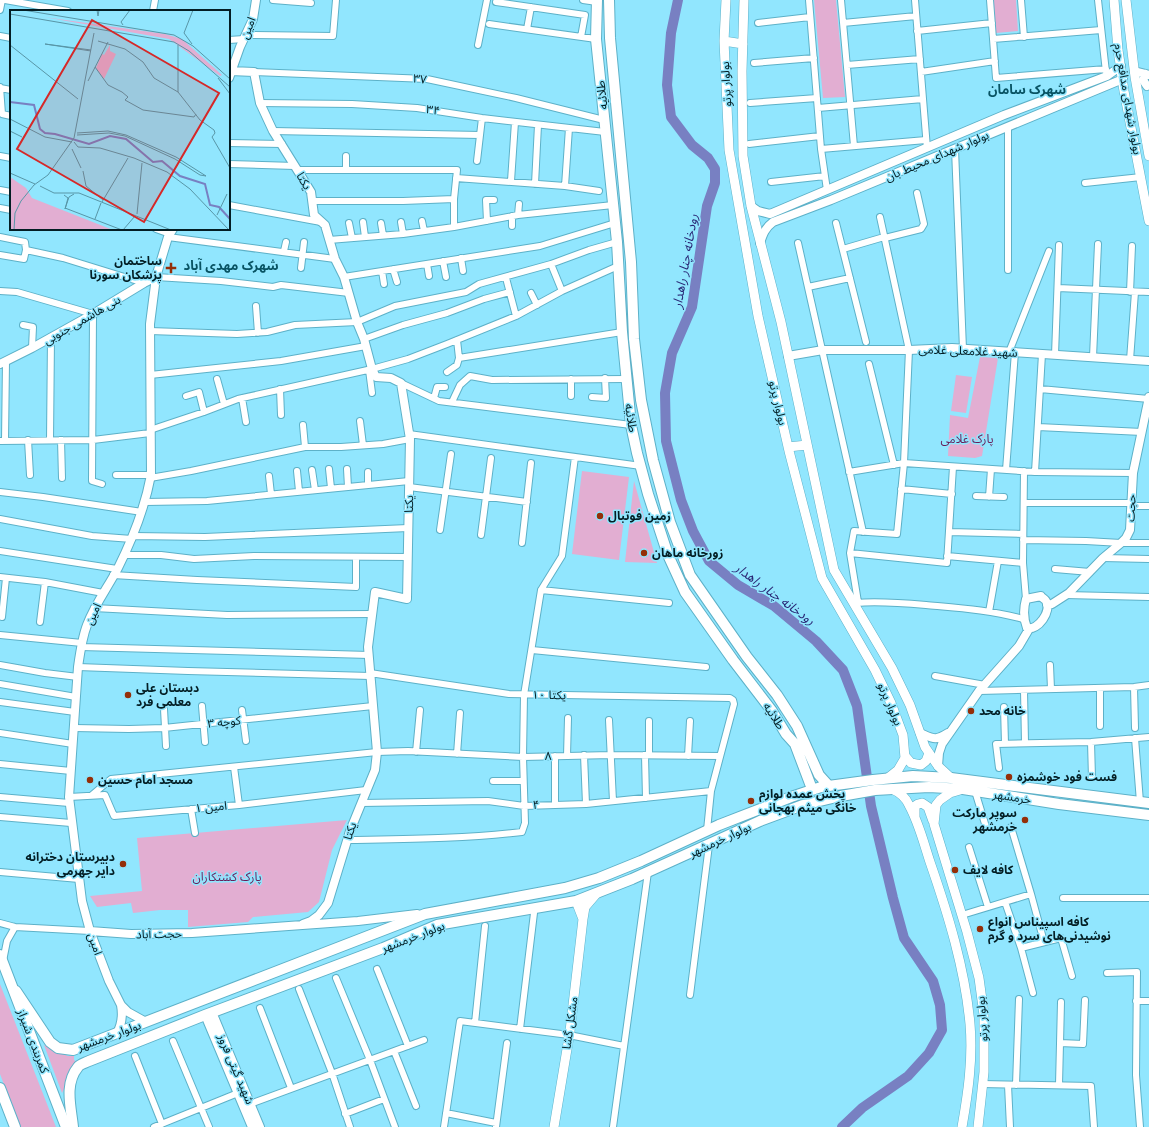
<svg xmlns="http://www.w3.org/2000/svg" width="1149" height="1127" viewBox="0 0 1149 1127" font-family="'Space Grotesk','Noto Sans Arabic',sans-serif">
  <style>
    .green { fill: #e2aed2 }
    .lines { fill: none; stroke-linecap: round; stroke-linejoin: round }
    .river { stroke: #7880c2; stroke-width: 10 }
    .minor-casing { stroke: #5db1c8; stroke-width: 8 }
    .tertiary-casing { stroke: #5db1c8; stroke-width: 10 }
    .secondary-casing { stroke: #5db1c8; stroke-width: 10 }
    .primary-casing { stroke: #5db1c8; stroke-width: 12 }
    .trunk-casing { stroke: #5db1c8; stroke-width: 12 }
    .minor { stroke: #fff; stroke-width: 6 }
    .tertiary { stroke: #fff; stroke-width: 8 }
    .secondary { stroke: #fff; stroke-width: 9 }
    .primary { stroke: #fff; stroke-width: 10 }
    .trunk { stroke: #fff; stroke-width: 10 }
    .poi-dot { fill: #942e08; stroke: #91e6fe; stroke-width: 1.5 }
    .labels { text-anchor: middle; dominant-baseline: central; stroke-width: 3; stroke-linejoin: round; paint-order: stroke }
    .street-label { font-size: 12px; fill: #031e24; stroke: #91e6fe }
    .poi-label { font-size: 12px; font-weight: bold; fill: #031e24; stroke: #91e6fe; text-anchor: start }
    .park-label { font-size: 12px; fill: #671b57; stroke: #91e6fe }
    .neighbourhood-label { font-size: 13px; font-weight: bold; fill: #085363; stroke: #91e6fe }
    .water-label { font-size: 13px; font-style: italic; fill: #292775; stroke: #91e6fe }
    .inset-river { fill: none; stroke: #7880c2; stroke-width: 2 }
    .inset-road { fill: none; stroke: #5896a7; stroke-width: 1 }
    .view { fill: #d62828; fill-opacity: 0.15; stroke: #d62828; stroke-width: 2 }
    .inset-edge { fill: none; stroke: #031e24; stroke-width: 2 }
  </style>
  <rect width="100%" height="100%" fill="#91e6fe"/>
  <!-- green -->
  <path class="green" d="M814 0H836L845 97 823 98Z
    M993 0H1016L1018 31 996 33Z
    M980 357 998 358 982 456 975 458 948 456 950 415 968 418Z
    M956 375 972 377 966 413 951 411Z
    M582 471 629 477 619 560 572 554Z
    M634 481 657 563 625 562Z
    M347 820 332 850 319 902 308 912 253 917 248 922 188 927V910H160L133 913 131 903 97 907 90 896 142 891 137 838Z
    M0 984 56 1127H20L0 1074Z
    M44 1045 68 1056H74V1060L78 1063 62 1093Z"/>
  <g class="lines">
    <!-- river -->
    <path class="river" d="M678 0 671 33 667 85 671 117 692 145 708 158 715 169V183L707 206 692 307 672 353 665 393 666 441 681 500 693 531 709 561 738 585 774 606 816 641 843 670 857 706 871 806 893 898 904 938 933 981 940 1005 942 1030 929 1053 908 1076 862 1108 842 1127"/>
    <!-- minor casing -->
    <g class="minor-casing">
      <path id="minor" d="M5 0 68 11
        M273 0 311 3
        M583 0 597 2
        M809 0 821 149 827 190
        M841 0 854 146
        M915 0 927 148
        M990 0 996 78 1106 69
        M1021 0 1024 37
        M1098 0 1106 72
        M496 2 585 15 581 37
        M0 10 2 0
        M153 11 155 0
        M758 23 810 17
        M843 23 916 16
        M489 24 596 39
        M527 29 531 7
        M917 31 992 23
        M246 35 333 36 336 0
        M0 36 11 38
        M993 39 1101 30
        M229 40 244 39
        M478 45 487 0
        M754 63 814 58
        M847 65 920 59
        M254 72 427 79 516 98 604 120
        M921 72 995 61
        M0 87 2 114 11 116
        M0 88 11 90
        M260 103 352 104 417 108 482 118 605 132
        M750 103 817 98
        M818 108 923 99
        M1008 127V270
        M273 131 480 135
        M229 143 282 144
        M749 144 820 136
        M821 149 926 140
        M955 149 963 349
        M0 156 11 158
        M346 156V170
        M477 161 482 118
        M229 164 295 166
        M297 170H457L454 199V227
        M456 178 565 186 599 191
        M511 181 515 122
        M771 182 825 176
        M1085 183 1141 177
        M535 184 538 125
        M565 186 569 128
        M0 190 11 192
        M312 201H403L454 199
        M229 205 321 222
        M0 208 11 210
        M518 215 519 204
        M512 216V226
        M422 221 424 231
        M487 221 486 200H494
        M363 222 365 237
        M401 222 403 234
        M349 223 352 238
        M381 223 383 235
        M836 223 866 342
        M156 229 170 234
        M0 237 25 242 26 250 24 259 0 255
        M168 237 335 259
        M885 238 921 229 924 224 917 193
        M329 240 403 234 454 227 518 215 613 205
        M798 243 863 532
        M843 249 884 237
        M26 250 63 258 144 283
        M284 251 286 242
        M461 258 463 271
        M443 261 446 277
        M427 264 429 276
        M551 264 562 291
        M301 268 304 242
        M393 269 397 282
        M382 271 384 284
        M156 277 221 281 273 287 281 285 349 293
        M344 277 540 246 615 223
        M506 278 516 316
        M808 287 850 278
        M1058 288 1149 292
        M0 291 17 292 93 314 92 481 102 484
        M1130 292 1132 246
        M531 293 537 305
        M256 306 258 333
        M23 325 33 327 32 348
        M150 331 237 334 267 332 295 325 357 322 395 306 466 292 479 284 551 264 589 250 617 242
        M364 339 403 325 447 313 484 299 510 292
        M457 340 459 358 622 332
        M1009 352 1049 251
        M1055 355 1059 245
        M1093 357 1098 244
        M1130 360 1135 292
        M869 364 894 465
        M369 370 372 393
        M447 372 457 365 459 358
        M150 375 281 361 366 346
        M217 379 224 404
        M401 383 439 401 631 425
        M280 389 281 415
        M1040 389 1149 399
        M186 396 199 392 204 412
        M571 396V379
        M592 397 606 398 605 378
        M242 398 246 422
        M434 398 437 387H445
        M452 402 460 385 470 376 492 380 626 379
        M360 421 363 445
        M303 425 305 447
        M1038 427 1142 432
        M150 430 204 412 238 399 372 369 408 359 447 344 516 316 562 291 618 266
        M409 434 641 466
        M28 440 30 475
        M50 440 51 337
        M61 440 62 478
        M0 441 93 440 150 433
        M5 441 6 361
        M329 469 331 488
        M347 469 348 487
        M312 470 315 490
        M1006 470 1015 352
        M297 471 299 491
        M1024 471 1023 563 1026 599
        M368 472V485
        M849 472 904 463 1035 472 1133 473
        M1035 472 1042 354
        M116 475H151
        M269 476 271 494
        M150 478 191 471 305 447H341L383 444 410 439
        M409 487 527 502
        M901 489 952 494
        M0 492 43 497 142 512
        M976 496 1004 497
        M989 497 991 469
        M145 502 207 501 409 481
        M1024 503H1132
        M1132 506H1149
        M0 519 92 536 132 539
        M440 530 451 454
        M949 532 1023 534
        M481 535 491 458
        M133 536 205 537 408 528
        M1023 540 1086 541 1121 543H1149
        M522 543 531 463
        M0 551 117 569
        M850 553 947 563 953 467
        M125 555H161L194 559 254 556 408 557
        M947 556 1023 563
        M1103 558 1149 559
        M1055 569 1090 572
        M113 575 197 580 356 587V557
        M0 577 45 582 103 593
        M541 590 669 603
        M1066 595 1149 597
        M858 602 850 553 854 531 897 534 904 463 909 350 880 217
        M856 603C879 601 903 603 926 605 959 608 991 610 1023 619
        M94 608 227 615 372 614
        M989 612 998 561
        M2 617 6 578
        M40 622 45 582
        M0 635 82 643
        M81 647 369 655
        M532 650 706 667
        M0 665 45 673 78 677
        M1050 665 1051 689
        M78 667 188 671 370 676
        M370 673 509 694 730 698 733 700 734 704 711 791 707 830
        M935 676 985 685
        M0 684 76 697
        M1134 687 1135 728
        M1024 690 1025 743
        M979 691 1134 687 1149 685
        M0 702 75 712
        M202 706 205 742
        M1004 707 1005 744
        M164 709 166 746
        M242 710 246 741
        M609 720 613 801
        M1100 726V688
        M74 728 129 729 164 728 373 706
        M0 733 73 744
        M1135 738 1140 802
        M1091 742 1092 778
        M416 752 420 710
        M457 754 460 713
        M584 755 586 804
        M645 755 646 798
        M649 755V721
        M555 756V805
        M567 756 568 718
        M688 756 690 721
        M0 764 71 771
        M234 767 239 805
        M999 768 996 744 1091 742 1149 737
        M493 781H523
        M975 791 986 827
        M92 795 111 779 377 752 408 751 523 757 611 755 720 756
        M0 797 69 803
        M69 797 105 795 114 816 239 805 366 790
        M361 803 488 801 524 806 586 804 711 791
        M191 809 195 833
        M0 817 71 823
        M1011 827 1031 894 1044 942
        M347 840C406 839 463 839 522 832L525 823 523 757 524 695 541 590 562 556 575 457
        M969 847 988 907
        M0 872 79 879
        M1063 898H1149
        M1005 902 1021 948 1033 993
        M962 915 1031 894
        M0 923 15 927 90 931
        M1021 948 1061 938 1072 976
        M3 961 7 941 15 927
        M377 969 408 1046
        M1107 973 1137 972 1136 1075 1140 1127
        M336 978 370 1060 395 1127
        M299 989 332 1073 350 1127
        M690 995 709 845
        M1136 1001H1149
        M260 1008 291 1088
        M475 1023 485 926
        M520 1029 534 913
        M173 1041 209 1127
        M1060 1043 1083 1044 1085 1000
        M394 1051 416 1106
        M135 1056 162 1124
        M982 1084 1091 1086 1094 1127
        M1008 1085 1010 1127
        M1016 1085 1019 999
        M1059 1085 1061 1002
        M250 1104 424 1040
        M446 1113 496 1123
        M345 1114 384 1099
        M154 1127 238 1093
        M444 1127 460 1021 569 1035 624 1046
        M496 1127 507 1043
        M613 1127 648 872"/>
    </g>
    <!-- tertiary casing -->
    <g class="tertiary-casing">
      <path id="tertiary" d="M231 71 254 72 260 103 273 131 311 192 314 215 325 225 335 259 344 277 357 322 364 339 372 369 376 377 391 378 401 383 410 439 407 599 375 592 368 647 377 752 375 770 350 831 328 903 319 915 311 921 303 924
        M1134 71 1149 75
        M1146 74 1143 80 1147 86
        M229 78 240 47 253 19 256 0
        M751 206 758 211 770 214 1004 115 1107 76 1121 66
        M760 243C763 234 765 228 773 222L831 200 1123 79
        M788 356 823 350H909L952 348 1149 361
        M0 364 32 348 93 314 144 283 156 277
        M1041 596C1042 598 1045 599 1046 601 1052 611 1038 631 1027 628 1023 618 1023 610 1026 599Z
        M1047 605 1052 604 1069 593 1103 558 1121 543 1126 538 1130 530 1133 473 1149 397
        M920 733C934 739 935 741 948 733
        M938 766 939 753 942 744 979 691 1019 646 1029 629
        M90 931 131 934 192 933 358 921 417 914
        M212 1012 260 1127
        M205 1015 252 1127
        M146 1022 128 1012 121 1005 109 981 90 931 82 901 69 797 78 667C80 653 82 638 87 625 95 604 108 587 118 568 133 538 145 507 151 475L150 324 156 277 168 237 173 229
        M117 1033C122 1024 123 1016 121 1005"/>
    </g>
    <!-- secondary casing -->
    <g class="secondary-casing">
      <path id="secondary" d="M726 0 724 41 729 150 758 316 789 451 822 578 875 670 891 703 903 735 905 758 898 770 888 778
        M744 0 742 71 743 156 751 206 781 322 834 570 892 668 910 705 925 747 938 766 951 778
        M1114 0 1118 50 1124 91 1149 221
        M1126 0 1135 77 1149 156
        M724 41 743 44
        M788 447 807 445
        M905 756 911 763 921 765 926 761 929 753
        M892 789C899 792 906 798 909 805 919 823 924 844 930 862 948 914 965 969 970 1024 973 1059 968 1093 962 1127
        M960 790 950 793 940 800 936 805 934 824 967 932 979 978 984 1015V1072L978 1127
        M915 817V806L918 804 922 803 928 807 933 821
        M576 901 583 919 585 907 597 893
        M554 1127 570 1031 583 919"/>
    </g>
    <!-- primary casing -->
    <g class="primary-casing">
      <path id="primary" d="M597 0 596 39 617 242 622 332 631 425 637 453 648 494 668 555 685 592 733 660 772 711 786 734 795 744 812 789
        M609 0 610 38 631 262 634 339 641 400 653 460 670 522 690 575 747 657 777 695 797 726 819 775 829 786
        M16 991 50 1042 58 1048 73 1050 425 914 565 888 599 878 641 861 719 825 791 797 821 787 873 780 913 776 951 778 1149 803
        M73 1127C71 1107 64 1084 78 1067 80 1064 85 1063 89 1061L205 1015 383 948 437 925 576 901 632 879 760 821 803 805 841 796 875 790 929 787 963 789 1059 804 1149 815"/>
    </g>
    <!-- trunk casing -->
    <g class="trunk-casing">
      <path id="trunk" d="M0 955 66 1127
        M0 1088 15 1127"/>
    </g>
    <!-- minor -->
    <use href="#minor" class="minor"/>
    <!-- tertiary -->
    <use href="#tertiary" class="tertiary"/>
    <!-- secondary -->
    <use href="#secondary" class="secondary"/>
    <!-- primary -->
    <use href="#primary" class="primary"/>
    <!-- trunk -->
    <use href="#trunk" class="trunk"/>
  </g>
  <!-- markers -->
  <g class="poi-dot">
    <path d="M169 262h4v4h4v4h-4v4h-4v-4h-4v-4h4z"/>
    <circle cx="600" cy="516" r="4"/>
    <circle cx="644" cy="553" r="4"/>
    <circle cx="128" cy="695" r="4"/>
    <circle cx="971" cy="711" r="4"/>
    <circle cx="1009" cy="777" r="4"/>
    <circle cx="90" cy="780" r="4"/>
    <circle cx="751" cy="801" r="4"/>
    <circle cx="1025" cy="820" r="4"/>
    <circle cx="123" cy="864" r="4"/>
    <circle cx="955" cy="870" r="4"/>
    <circle cx="980" cy="929" r="4"/>
  </g>
  <g class="labels">
    <!-- street labels -->
    <g class="street-label">
      <text transform="translate(248 28) rotate(-68)">امین</text>
      <text transform="translate(420 79) rotate(6)">۳۷</text>
      <text transform="translate(726 84) rotate(-93)">بولوار پرتو</text>
      <text transform="translate(602 95) rotate(-96)">طلائیه</text>
      <text transform="translate(1128 99) rotate(80)">بولوار شهدای مدافع حرم</text>
      <text transform="translate(433 110) rotate(9)">۳۴</text>
      <text transform="translate(937 156) rotate(-23)">بولوار شهدای محیط بان</text>
      <text transform="translate(304 181) rotate(60)">یکتا</text>
      <text transform="translate(82 320) rotate(-30)">بنی هاشمی جنوبی</text>
      <text transform="translate(968 351) rotate(2)">شهید غلامعلی غلامی</text>
      <text transform="translate(778 403) rotate(77)">بولوار پرتو</text>
      <text transform="translate(631 418) rotate(82)">طلائیه</text>
      <text transform="translate(409 504) rotate(-89)">یکتا</text>
      <text transform="translate(1131 508) rotate(-87)">حجت</text>
      <text transform="translate(93 614) rotate(-65)">امین</text>
      <text transform="translate(549 695) rotate(1)">۱۰ یکتا</text>
      <text transform="translate(890 704) rotate(67)">بولوار پرتو</text>
      <text transform="translate(774 716) rotate(57)">طلائیه</text>
      <text transform="translate(224 722) rotate(-6)">کوچه ۳</text>
      <text transform="translate(548 756) rotate(-1)">۸</text>
      <text transform="translate(1012 797) rotate(9)">خرمشهر</text>
      <text transform="translate(536 805) rotate(-2)">۴</text>
      <text transform="translate(211 807) rotate(-5)">امین ۱</text>
      <text transform="translate(350 831) rotate(-71)">یکتا</text>
      <text transform="translate(720 840) rotate(-25)">بولوار خرمشهر</text>
      <text transform="translate(159 934) rotate(-1)">حجت آباد</text>
      <text transform="translate(413 937) rotate(-21)">بولوار خرمشهر</text>
      <text transform="translate(95 944) rotate(70)">امین</text>
      <text transform="translate(982 1019) rotate(-94)">بولوار پرتو</text>
      <text transform="translate(570 1023) rotate(-82)">مشکل گشا</text>
      <text transform="translate(109 1036) rotate(-20)">بولوار خرمشهر</text>
      <text transform="translate(33 1041) rotate(69)">کمربندی شیراز</text>
      <text transform="translate(236 1069) rotate(67)">شهید گیتی فروز</text>
    </g>
    <!-- poi labels -->
    <g class="poi-label">
      <text x="162" y="261" text-anchor="end">ساختمان<tspan x="162" dy="14">پزشکان سورنا</tspan></text>
      <text x="608" y="516">زمین فوتبال</text>
      <text x="652" y="553">زورخانه ماهان</text>
      <text x="136" y="688">دبستان علی<tspan x="136" dy="14">معلمی فرد</tspan></text>
      <text x="979" y="711">خانه محد</text>
      <text x="1017" y="777">فست فود خوشمزه</text>
      <text x="98" y="780">مسجد امام حسین</text>
      <text x="759" y="794">پخش عمده لوازم<tspan x="759" dy="14">خانگی میثم بهجانی</tspan></text>
      <text x="1017" y="813" text-anchor="end">سوپر مارکت<tspan x="1017" dy="14">خرمشهر</tspan></text>
      <text x="115" y="857" text-anchor="end">دبیرستان دخترانه<tspan x="115" dy="14">دایر جهرمی</tspan></text>
      <text x="963" y="870">کافه لایف</text>
      <text x="988" y="922">كافه اسپیناس انواع<tspan x="988" dy="14">نوشیدنی‌های سرد و گرم</tspan></text>
    </g>
    <!-- park labels -->
    <g class="park-label">
      <text x="967" y="439">پارک غلامی</text>
      <text x="227" y="877">پارک کشتکاران</text>
    </g>
    <!-- neighbourhood labels -->
    <g class="neighbourhood-label">
      <text x="1027" y="89">شهرک سامان</text>
      <text x="231" y="265">شهرک مهدی آباد</text>
    </g>
    <!-- water labels -->
    <g class="water-label">
      <text transform="translate(685 261) rotate(-80)">رودخانه چنار راهدار</text>
      <text transform="translate(775 594) rotate(36)">رودخانه چنار راهدار</text>
    </g>
  </g>
  <!-- overview -->
  <g transform="translate(10 10)">
    <rect width="220" height="220" fill="#91e6fe"/>
    <path d="M34 7 155 24 172 29 212 65 210 66 159 29ZM100 35V41L106 44 94 69 86 58 92 44 94 45ZM0 167 16 178 22 188 103 220H0Z" fill="#e2aed2"/>
    <path class="inset-river" d="M0 92 24 95 30 119 35 123 45 124 79 134 100 126 116 129 143 152 152 151 170 166 195 174 200 195 209 197 220 209"/>
    <path class="inset-road" d="M13 0 164 25 183 36 220 69M87 0 88 6 89 0M0 4 164 32 179 41 220 77M113 15 111 12 120 0M88 31 115 39 133 52 144 68 168 82 190 110 204 120 205 123 202 127 220 158M182 34 174 23 183 0M0 35 68 89M168 35V82M81 40 35 34 81 41M85 57 98 75 112 82 118 87 115 90 133 100 184 107 186 104M208 68 220 84M78 71 98 32M0 109 35 127 62 132M0 121 12 127M67 125 99 123 115 126 165 149 190 165 196 166 166 147 116 125 98 121 67 123M64 132 68 137 90 138 124 148 157 162 180 179 219 220M62 139 71 158M73 161 76 176 93 190M0 163 25 174M30 176 44 183H69L161 220M54 185 58 188 55 199 59 187 64 184M92 192 118 148M55 198 112 220M127 204 132 153M207 205 217 184M85 209 91 193M4 220 5 203 11 191 24 175 38 165 64 128 84 23M113 220 125 206"/>
    <path class="view" d="M82 10 209 83 134 212 7 139Z"/>
    <rect width="220" height="220" class="inset-edge"/>
  </g>
</svg>
